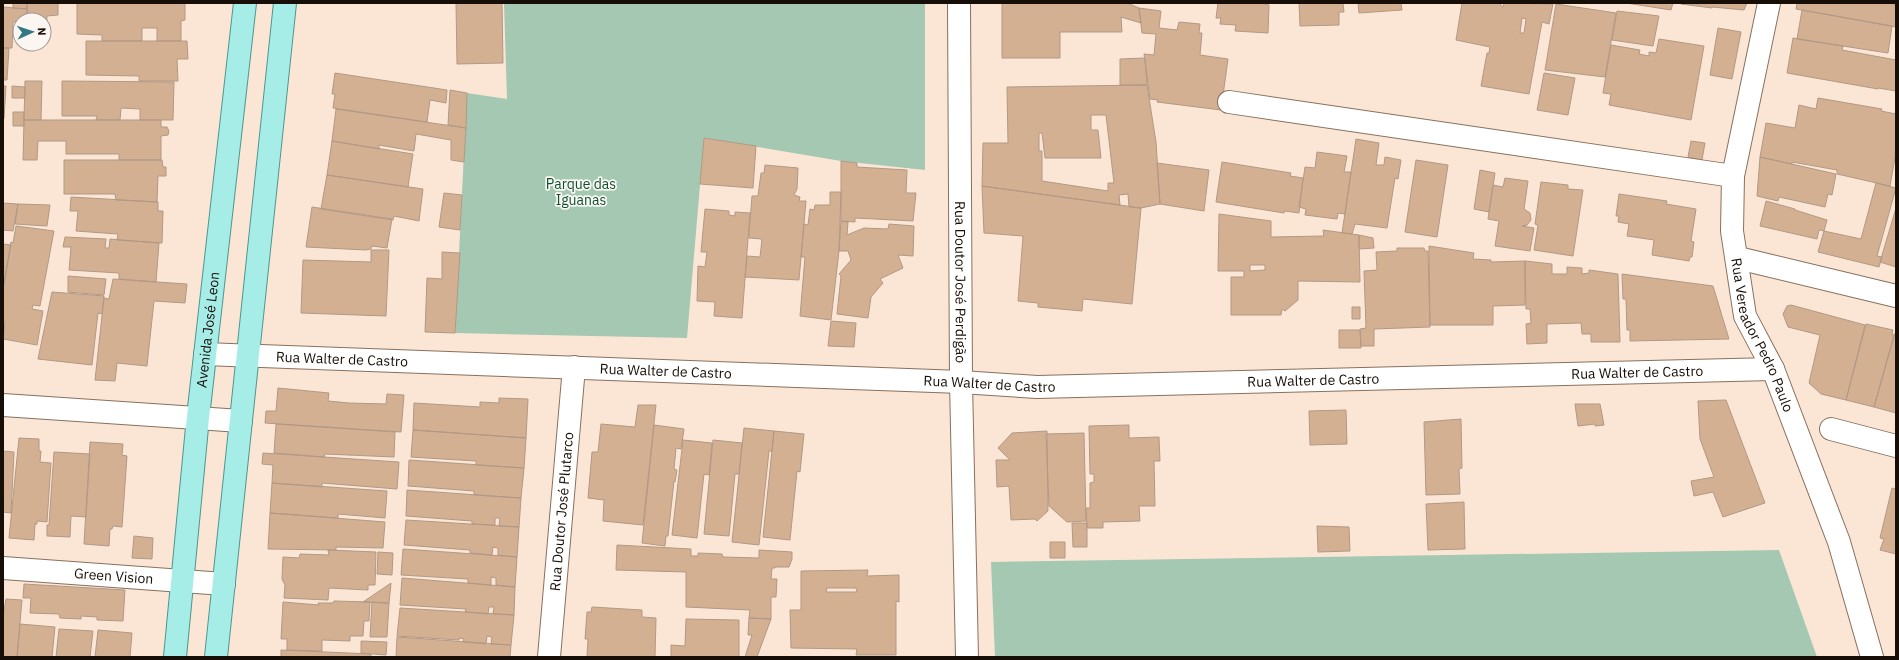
<svg xmlns="http://www.w3.org/2000/svg" width="1899" height="660" viewBox="0 0 1899 660" font-family="'IBM Plex Sans',sans-serif">
  <style>
    .green { fill: #a4c8b2 }
    .building { fill: #d4b093; stroke: #b19985; fill-rule: evenodd }
    .lines { fill: none; stroke-linecap: round; stroke-linejoin: round }
    .minor-casing { stroke: #88705e; stroke-width: 24 }
    .major-casing { stroke: #4d968e; stroke-width: 24 }
    .minor { stroke: #fff; stroke-width: 22 }
    .major { stroke: #a6ece7; stroke-width: 22 }
    .labels { text-anchor: middle; dominant-baseline: central; stroke-width: 3.5; stroke-linejoin: round; paint-order: stroke }
    .park-label { font-size: 14px; fill: #085232; stroke: #fcf6f2 }
    .street-label { font-size: 14px; fill: #170e07; stroke: #fcf6f2 }
  </style>
  <rect width="100%" height="100%" fill="#fbe6d5"/>
  <!-- green -->
  <path class="green" d="M504 3H925V170L841 161 704 138 687 338 455 333 467 93 507 99Z
    M1779 550 1817 657H995L991 562Z"/>
  <!-- building -->
  <path class="building" d="M13 3H27V9L13 8Z
    M27 3H58V15L47 16 46 41H44V20H27Z
    M77 3H185V20L181 21V41H157V28H142V41H102V35L77 34Z
    M456 3H502L503 63 457 64Z
    M1002 3H1127L1139 8 1141 23 1121 17 1122 32H1060V58H1002Z
    M1218 3H1260L1269 5 1268 33 1235 31 1236 25 1220 24 1221 18H1216Z
    M1299 3H1343L1344 12H1339V25L1300 26Z
    M1358 3H1401L1402 10 1359 13Z
    M1462 3H1501V6L1503 7 1504 3 1553 4 1549 24 1542 22 1529 94 1481 86 1487 53H1489L1490 47 1456 40ZM1522 18 1526 19 1524 33H1520Z
    M1626 3H1673L1671 10Z
    M1747 3 1744 10 1712 7V8L1681 4Z
    M1797 3H1891L1895 5 1896 3V27L1796 9Z
    M1556 4 1616 13 1605 77 1545 70Z
    M3 7 27 9V20L13 22 12 48H3Z
    M1139 8 1161 11 1159 28 1177 30 1179 22 1200 24 1199 33H1202L1200 55 1228 59 1221 110 1157 102 1158 100 1150 99 1144 54 1154 55 1156 34 1142 33Z
    M1802 10 1892 26 1888 53 1797 39Z
    M1617 11 1659 16 1653 46 1612 40Z
    M1718 28 1741 32 1732 79 1710 75Z
    M1793 38 1843 46 1842 50 1896 60V91L1878 88V89L1787 73Z
    M1659 39 1704 46 1691 120 1609 105 1611 94 1603 93 1611 45 1640 50 1639 54 1649 56V52L1656 53Z
    M86 41H187L188 59H177L178 81H139V76L86 75Z
    M3 48H9L7 80H3Z
    M1145 58 1147 85H1120V59Z
    M335 73 447 90 446 103 430 100 427 122 333 108 335 94H332Z
    M1544 73 1575 78 1568 115 1537 110Z
    M25 81H42L41 120H24Z
    M62 81 174 82 173 120H140V109L121 108 120 120H96L97 116H62Z
    M1147 85 1156 142 1160 204 1141 208 1129 207 1128 194 1119 195 1120 205 982 186 983 143H1008L1007 87ZM1091 115H1106L1114 183H1108V191L1042 181V151H1039V133H1042L1045 158H1101L1098 130H1091Z
    M3 86H6L4 119H3Z
    M12 86 25 87V98H12Z
    M450 90 467 93 466 128 448 125Z
    M1818 98 1882 109 1881 111 1896 114V152L1890 186 1837 174V170L1792 162V164L1760 157 1766 123 1795 128 1799 105 1816 109Z
    M336 109 466 128 464 162 451 160V140L416 134 414 151 379 145V149L332 141Z
    M13 112H24V126H13Z
    M24 120H161V127H167L169 131 168 135 161 136V160H119V154H66V141H38L37 160H23Z
    M704 138 756 146 753 188 700 184Z
    M1356 139 1379 143 1376 165H1384L1385 157 1401 160 1398 179 1395 178 1387 228 1355 224 1352 234 1342 233Z
    M332 141 413 154 408 187 327 175Z
    M1691 141 1705 143 1702 160 1688 157Z
    M1317 152 1347 156 1344 172H1351L1345 214 1338 213 1337 219 1305 215 1306 209 1299 207 1305 167 1315 168Z
    M1760 157 1836 174 1832 195 1828 194 1825 207 1779 197 1778 201 1757 196Z
    M64 160H162L163 167H166V176H158L157 202 116 200 115 194H64Z
    M1416 160 1448 165 1437 237 1405 232Z
    M841 161 857 163V167L907 170 906 193H916L913 221 855 218V222L841 221Z
    M1222 162 1291 173 1290 176 1303 178 1299 213 1285 211 1284 213 1216 202Z
    M1157 163 1209 170 1204 211 1160 204Z
    M765 165 798 168 797 189 794 195 800 197 799 201H806L799 280 745 277 747 256 760 257 762 239 749 238V233L752 196H758L761 173H764Z
    M1480 170 1495 173 1489 212 1474 209Z
    M327 175 423 189 419 221 394 216 393 220 321 209Z
    M1505 178 1528 181 1524 209 1530 213 1531 220 1527 225 1522 226 1534 228 1530 251 1495 246 1499 221 1488 219 1493 185 1503 187Z
    M1541 182 1568 185V189L1583 190 1573 256 1534 250 1538 225 1535 224Z
    M1876 183 1896 188 1877 256 1882 257 1879 267 1818 252 1824 231 1861 239Z
    M982 186 1141 208 1132 304 1083 299 1082 311 1038 307V303L1018 301 1023 236 984 233Z
    M830 192H841L839 251 831 320 800 316 805 257H801L804 224 808 225 810 209 814 210 815 205H830Z
    M444 193 462 195 460 230 439 227Z
    M1619 194 1667 201 1666 204 1696 209 1691 241 1694 242 1692 257H1690L1689 261 1652 255 1654 240 1627 236 1629 224 1618 222 1619 216H1616Z
    M71 197 158 202V211H163L162 243 117 240 118 234 76 231 78 211H70Z
    M1766 201 1795 209V210L1827 220 1824 231 1819 230 1817 239 1760 226Z
    M3 203 18 204 13 231 3 230Z
    M18 204 50 205 47 226 15 224Z
    M312 207 392 219 387 248 372 246 371 249 366 250 306 247Z
    M1896 208V267L1880 262Z
    M705 209 729 211V215L735 216V212L750 213 742 318 714 316 715 302 697 301 698 266 705 267 707 252H701Z
    M1219 214 1271 221V237L1324 236 1323 230 1359 235 1360 282 1298 281V300L1285 311 1282 309 1281 315H1231V277H1244V271H1218ZM1250 265H1265V270L1250 271Z
    M841 221 848 222 847 235 864 228 888 229 889 224 914 226 913 256 898 255 903 268 880 279 883 283 871 297 868 318 837 314 841 276 839 274 851 260 848 251H839Z
    M16 226 54 231 40 306 33 305 32 309 43 311 37 345 3 339 5 322 3 321V289L11 242 13 243Z
    M1359 235 1373 238 1374 248 1359 249Z
    M65 237 106 239 105 248H109L110 239 159 243 156 282 119 279V273L69 270 71 247H63Z
    M3 244 11 245 3 289Z
    M1429 246 1474 253 1473 259 1491 260V262L1525 261V305L1493 306V325H1430Z
    M1397 248H1424L1425 251H1428L1430 327 1374 329V346H1361L1360 329 1366 328 1364 271 1377 270 1376 252 1397 251Z
    M371 250H389L386 316 301 313 303 260 371 262Z
    M442 252 460 253 455 333 425 332 427 278 442 279Z
    M1525 261 1552 264V274H1567V267L1582 268V274L1589 273V270L1618 274 1620 342H1591V334H1582L1581 323 1547 324V343L1527 344 1526 324 1531 323 1530 309H1526Z
    M1622 274 1713 286 1729 339 1630 341V330H1627L1626 299H1623Z
    M68 276 106 279 104 295 68 292Z
    M113 279 187 284 185 303 154 301 147 366 117 363 115 381 95 380 104 298 109 299Z
    M52 292 104 296 102 314 98 313 92 365 38 359Z
    M1791 305 1865 325 1846 400 1821 394 1809 383 1820 335 1788 327 1783 314 1787 306Z
    M1352 307H1360V319H1352Z
    M831 321 856 323 854 347 828 346Z
    M1866 324 1893 330 1892 335H1894L1874 407 1846 400Z
    M1339 330H1360L1361 348H1339Z
    M1895 333 1896 334V413L1874 407Z
    M278 388 329 393 328 401 349 403 386 404 387 394 404 395 401 432 265 423 266 411H276Z
    M499 398 528 399 526 438 413 430 414 403 480 407V402L499 403Z
    M1726 400 1765 503 1723 517 1713 492 1694 496 1691 481 1714 477 1700 439 1698 401Z
    M1575 404H1600L1604 425 1595 426V424L1578 426Z
    M638 405H656L643 525 603 521 604 500 588 498 592 452H598L601 424 635 427Z
    M1346 410 1347 444 1310 445 1309 411Z
    M1461 419 1462 468 1459 469 1460 494 1426 495 1424 422Z
    M276 424 395 432 394 457 325 454 324 457 274 453Z
    M654 425 684 429 681 449 676 448 674 469 677 470 675 482 674 481 668 536H666L665 546 642 543Z
    M1129 425V438L1159 437 1160 461H1154L1155 506H1139L1140 521 1103 522V528H1087L1086 508H1090V483L1094 482V474H1090L1089 426Z
    M744 428 774 431 772 451H769L759 545 732 542Z
    M413 430 526 438 524 468 476 465V461L411 457Z
    M774 431 804 434 800 472 797 471 790 540 763 537Z
    M1047 431 1048 511 1037 521 1035 519 1011 520 1009 486 997 487 996 460H1010L998 448 1012 433Z
    M1084 433 1086 521 1067 522 1049 506 1046 434Z
    M19 438 39 439V451H41L40 462 51 463 47 522 37 521V524H35L34 540 9 538Z
    M683 440 712 443 709 475 704 474 697 538 672 535Z
    M713 440 742 443 739 474H735L729 536 704 534Z
    M90 442 123 444 122 455 127 456 122 527 113 526 112 529H110L109 546 84 544Z
    M3 449V451L14 452 11 513 3 512Z
    M54 452 90 454 86 517 71 516 70 537 47 536V525H49Z
    M263 453 399 462 397 489 322 483V487L272 483 273 465 262 464Z
    M409 460 524 468 521 498 474 495V491L408 486Z
    M272 483 387 491 385 518 338 514V518L270 513Z
    M1892 488 1896 489V554L1880 550 1884 539 1880 538Z
    M407 490 521 498 519 527 499 526 500 518H495V525L472 524V521L406 516Z
    M1464 502 1465 549 1428 550 1426 504Z
    M270 513 385 522 383 548 336 547V550L268 549Z
    M406 520 519 527 517 557 498 555V548L493 547 492 555 470 553V550L404 545Z
    M1072 523H1087V547H1073Z
    M1317 526 1349 527 1350 551 1318 552Z
    M134 536 153 538 152 559 132 558Z
    M1050 542H1065V558H1050Z
    M617 545 691 549V556H698V553L722 554 723 557 759 558V550L792 552V559L789 567H775V568H772L771 579H777L776 597H771V619L749 618 750 610 686 607V572L616 570Z
    M403 549 517 557 515 587 496 585V578L491 577V585L468 583V579L401 575Z
    M328 550 376 552 375 585H368V590L329 588 328 600 284 598 285 585 282 579 283 557 299 558 300 554 329 555Z
    M378 552 393 553 392 575 377 574Z
    M868 570 867 576 899 575V602L896 601V655H856L857 649 791 648 790 610H801V571ZM827 588H856L857 592H826Z
    M402 578 515 587 514 615 493 614 494 607H489L488 614 465 612 466 609 400 605Z
    M391 583 389 603 363 602Z
    M24 584 125 590 123 621 97 620V617L81 616V619L60 618 59 614 30 613 31 598H23Z
    M6 599 22 600 17 657H3V617Z
    M334 601 370 602 369 621H364L363 636H350V641L322 640V651L287 650V639H281L283 602 319 605 318 603H333Z
    M372 602 389 603 387 637H370Z
    M592 607 642 610V617L656 618 655 657H587L588 639H585L587 612H591Z
    M400 608 514 615 511 645 491 644 492 637 487 636 486 644 463 642 464 639 459 638V640L397 636Z
    M749 618 771 619 757 657H745L752 635H748Z
    M686 619 739 620V657H671V645L685 646Z
    M20 624 55 627 52 657H17Z
    M59 629 93 631 90 657H56Z
    M98 630 132 633 130 657H95Z
    M397 637 511 645 510 657H396Z
    M361 641 387 642 386 655 361 653Z
    M281 650 371 654V657H281Z"/>
  <g class="lines">
    <!-- minor casing -->
    <g class="minor-casing">
      <g id="minor">
        <path id="s1" d="M959 3 961 382 967 657"/>
        <path id="s2" d="M1769 3 1733 176 1732 231 1745 316 1773 369 1839 542 1872 657"/>
        <path d="M1229 102 1733 176"/>
        <path d="M1738 258 1896 296"/>
        <path id="s3" d="M205 354 961 382 1037 387 1773 369"/>
        <path d="M3 405 241 421"/>
        <path d="M1831 429 1896 446"/>
        <path id="s4" d="M3 568 224 584"/>
        <path id="s5" d="M549 657 574 367"/>
      </g>
    </g>
    <!-- major casing -->
    <g class="major-casing">
      <g id="major">
        <path id="s6" d="M175 657 198 417 245 3"/>
        <path d="M216 657 285 3"/>
      </g>
    </g>
    <!-- minor -->
    <use href="#minor" class="minor"/>
    <!-- major -->
    <use href="#major" class="major"/>
  </g>
  <g class="labels">
    <!-- park labels -->
    <g class="park-label">
      <text x="581" y="184">Parque das<tspan x="581" dy="16">Iguanas</tspan></text>
    </g>
    <!-- street labels -->
    <g class="street-label">
      <text stroke="none"><textPath href="#s1" startOffset="279">Rua Doutor José Perdigão</textPath></text>
      <text stroke="none"><textPath href="#s6" startOffset="329">Avenida José Leon</textPath></text>
      <text stroke="none"><textPath href="#s2" startOffset="341">Rua Vereador Pedro Paulo</textPath></text>
      <text stroke="none"><textPath href="#s3" startOffset="137">Rua Walter de Castro</textPath></text>
      <text stroke="none"><textPath href="#s3" startOffset="461">Rua Walter de Castro</textPath></text>
      <text stroke="none"><textPath href="#s3" startOffset="1433">Rua Walter de Castro</textPath></text>
      <text stroke="none"><textPath href="#s3" startOffset="1109">Rua Walter de Castro</textPath></text>
      <text stroke="none"><textPath href="#s3" startOffset="785">Rua Walter de Castro</textPath></text>
      <text stroke="none"><textPath href="#s5" startOffset="146">Rua Doutor José Plutarco</textPath></text>
      <text stroke="none"><textPath href="#s4" startOffset="111">Green Vision</textPath></text>
    </g>
  </g>
  <!-- border -->
  <rect width="1899" height="660" fill="none" stroke="#170e07" stroke-width="8"/>
  <!-- north arrow -->
  <g transform="translate(32 32) rotate(87)"><circle r="19" fill="#fcf6f2" stroke="#a09994"/>
  <path d="M0-3L7 15L0 10L-7 15Z" fill="#317a81"/>
  <text y="-6" font-size="11" font-weight="bold" text-anchor="middle" fill="#170e07">N</text>
  </g>
</svg>
